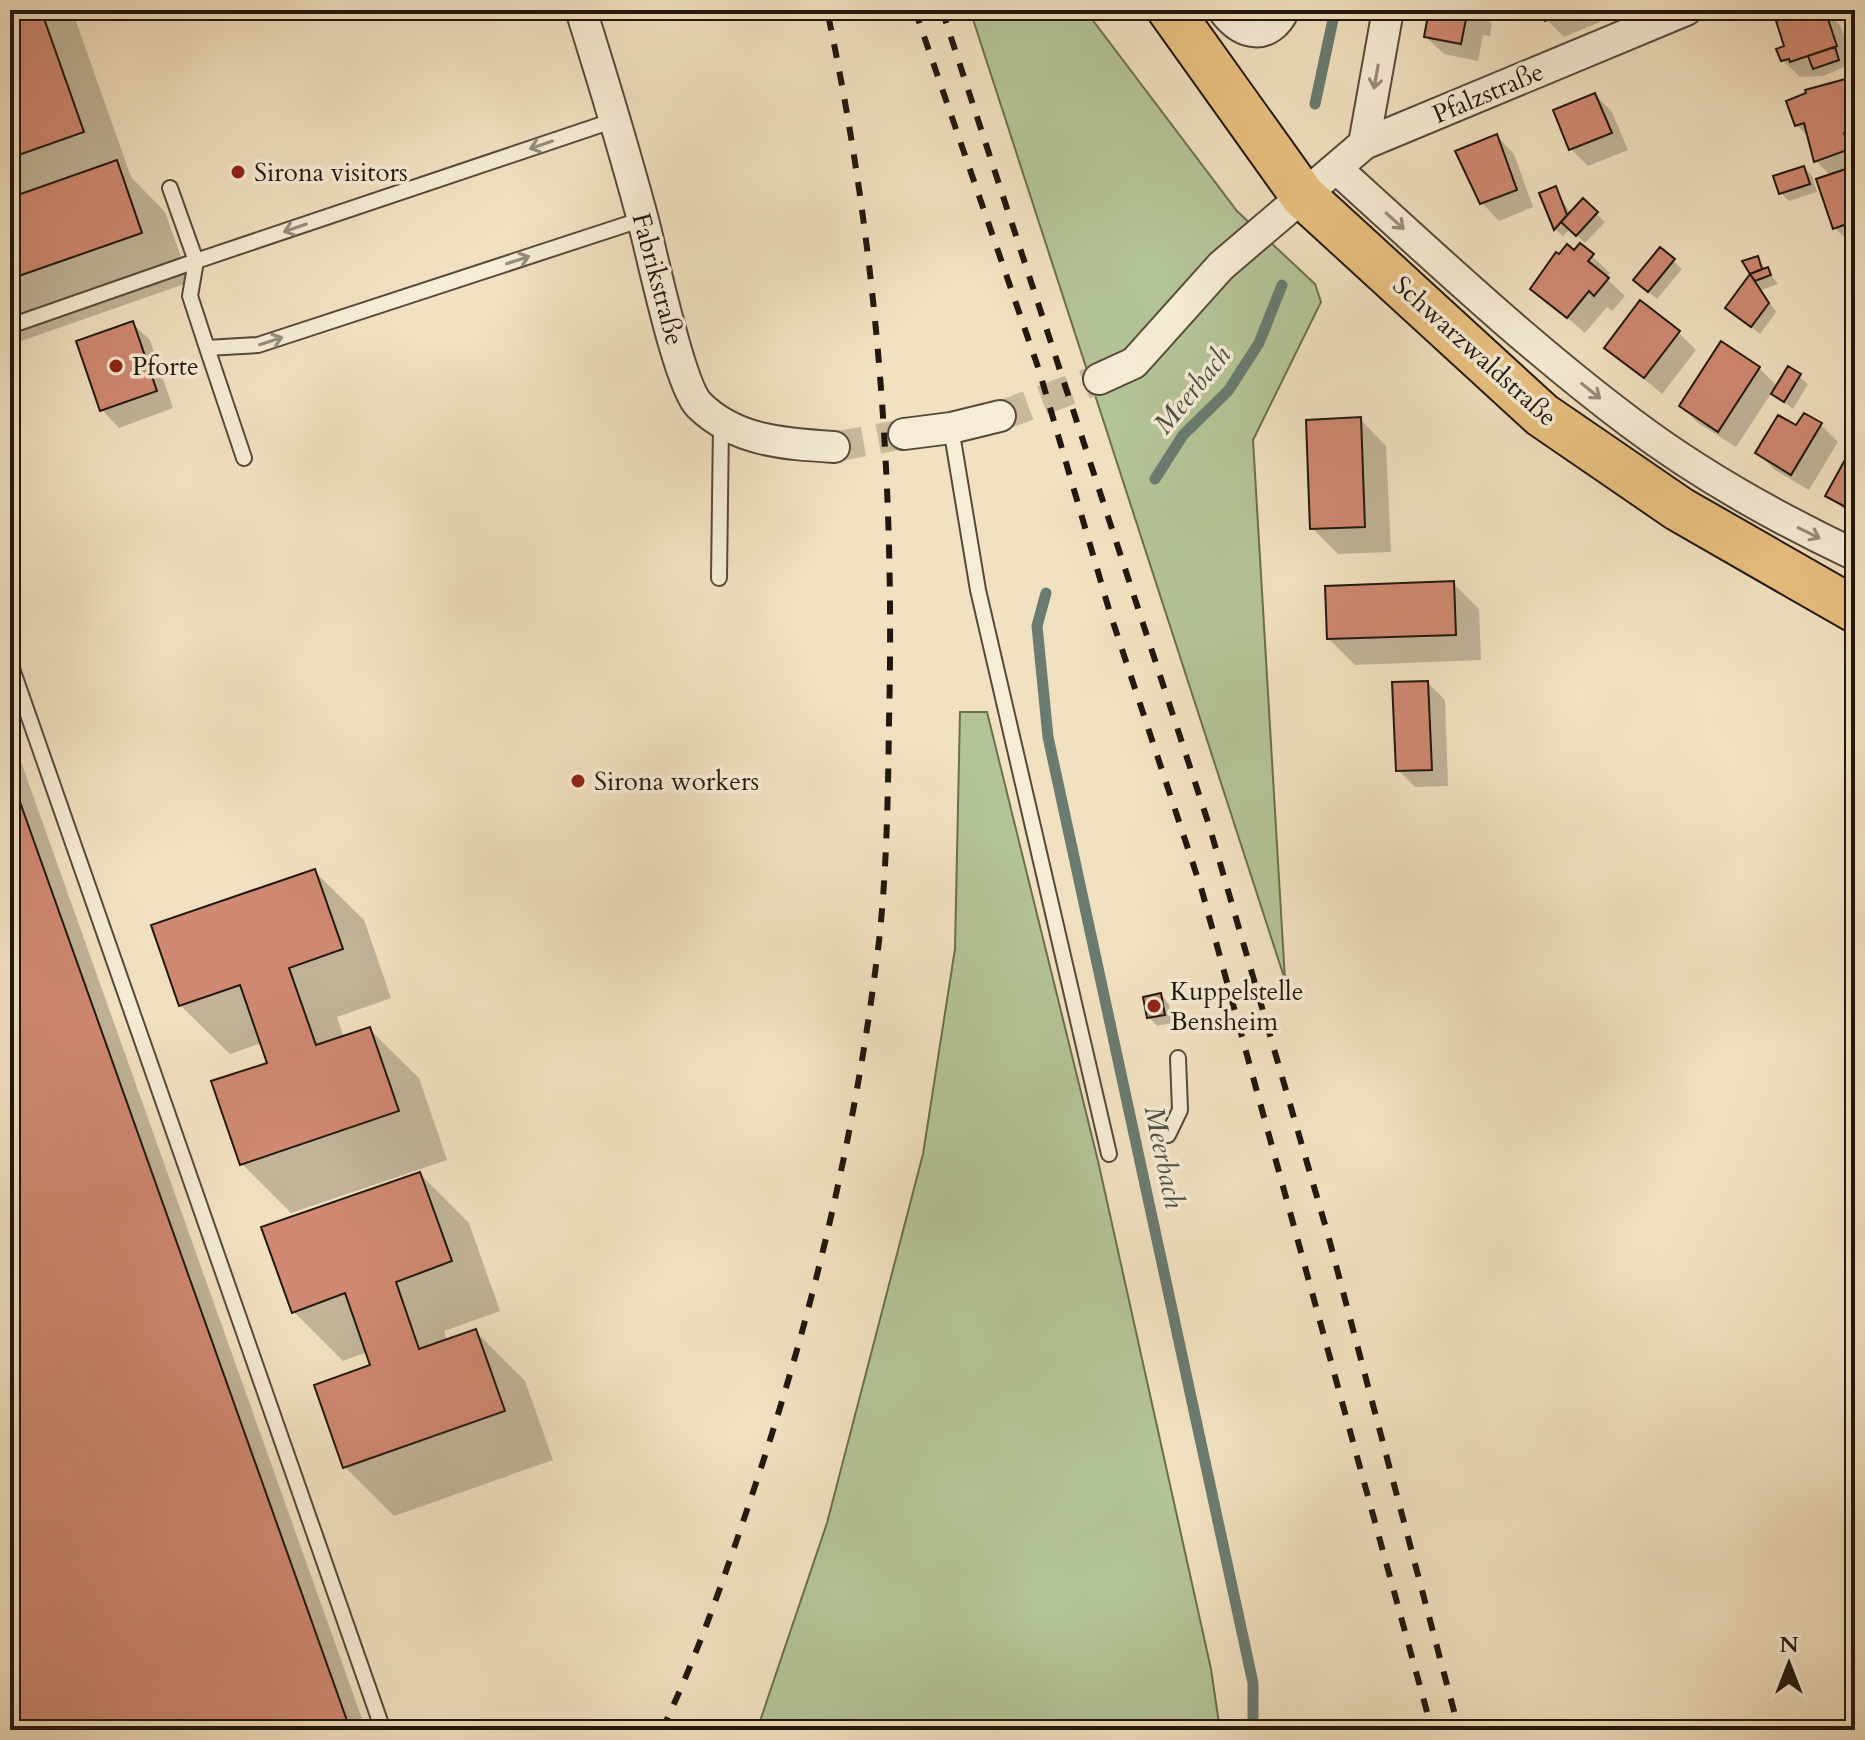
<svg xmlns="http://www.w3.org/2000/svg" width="1865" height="1740" viewBox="0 0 1865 1740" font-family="Cardo,serif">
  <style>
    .green { fill: #b4c497; stroke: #6a6e52; stroke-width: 2 }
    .shadow { fill: #0003 }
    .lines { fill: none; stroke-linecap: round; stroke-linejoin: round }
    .stream { stroke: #6a7b71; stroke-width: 11 }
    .building { fill: #d08972; stroke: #21170e; stroke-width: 2 }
    .minor-tunnel { stroke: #c8b99c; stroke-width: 30; stroke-dasharray: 30 15; stroke-linecap: butt }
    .service-casing { stroke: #554a3a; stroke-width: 18 }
    .minor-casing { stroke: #554a3a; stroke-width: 34 }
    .primary-casing { stroke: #21170e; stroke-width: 48 }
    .service { stroke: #f7ecd6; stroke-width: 14 }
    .minor { stroke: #f7ecd6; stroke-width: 30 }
    .primary { stroke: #e9c080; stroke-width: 44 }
    .rail { stroke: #21170e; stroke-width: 6; stroke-dasharray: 14 14; stroke-linecap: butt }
    .oneway { stroke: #978c7c }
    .poi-dot { fill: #8f2418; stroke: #f7ecd6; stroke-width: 3 }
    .labels { text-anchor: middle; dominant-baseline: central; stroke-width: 7; stroke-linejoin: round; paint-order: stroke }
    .street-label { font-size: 26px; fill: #21170e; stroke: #f7ecd6 }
    .poi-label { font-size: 26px; fill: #21170e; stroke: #f7ecd6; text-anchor: start }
    .water-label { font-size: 28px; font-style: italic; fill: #4c5148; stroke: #f7ecd6 }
  </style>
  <rect width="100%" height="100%" fill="#f2e1c0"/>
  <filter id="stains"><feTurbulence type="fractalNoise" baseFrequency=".0025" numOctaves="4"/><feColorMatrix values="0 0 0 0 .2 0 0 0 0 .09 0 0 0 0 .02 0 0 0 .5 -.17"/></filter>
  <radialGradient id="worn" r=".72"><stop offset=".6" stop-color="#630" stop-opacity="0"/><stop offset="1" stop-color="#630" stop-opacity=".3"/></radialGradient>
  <!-- green -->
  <path class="green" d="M970 10H1085L1237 211 1315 284 1321 302 1253 440 1285 980Z
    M960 712H987L1098 1161 1211 1669 1220 1730H757L827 1523 923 1154 955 949Z"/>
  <!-- shadow -->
  <path class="shadow" d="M10 10H72L131 177 165 212 190 282 10 345Z
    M1431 10H1478L1492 24 1490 36 1483 35 1478 61 1444 54 1426 37Z
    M1543 10H1596L1600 22 1564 37 1547 20Z
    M1815 10H1825L1840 25 1853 63 1823 76 1800 77 1782 60 1787 47Z
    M1848 81 1855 88V244L1852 245 1835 228 1831 176 1816 161 1810 139 1797 125Z
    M1595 95 1612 112 1628 150 1588 166 1571 149Z
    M1497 136 1514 154 1533 207 1499 221 1482 203Z
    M1804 168 1812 176 1817 192 1789 201 1781 193Z
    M1555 189 1571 214 1583 201 1605 222 1585 243 1570 229 1563 236 1555 229 1541 194Z
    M1580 245 1610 273 1606 278 1625 296 1612 311 1607 307 1585 333 1533 288Z
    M1661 250 1682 269 1657 299 1644 288Z
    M1757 258 1778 284 1761 290 1776 312 1760 334 1728 308 1752 274 1745 262Z
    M132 323 150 340 173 408 119 428 102 410Z
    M1678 332 1696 350 1662 394 1607 347Z
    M1759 368 1778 387 1789 369 1808 384 1793 409 1772 392 1736 447 1698 423 1681 406Z
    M1360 419 1386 446 1391 552 1338 554 1312 528Z
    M1821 425 1838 442 1809 490 1775 470 1758 453 1797 428Z
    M1855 450V518L1828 496Z
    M1453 583 1479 609 1481 660 1355 665 1329 639Z
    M1428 683 1445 700 1448 786 1415 787 1398 770Z
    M10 731 366 1730H10Z
    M314 871 364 920 391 998 337 1017 344 1038 369 1029 419 1078 447 1160 291 1213 242 1164 269 1064 262 1043 230 1054 180 1005Z
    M1161 995 1169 1004 1172 1023 1157 1026 1149 1017Z
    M420 1174 469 1223 500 1311 444 1331 447 1341 476 1332 525 1381 553 1460 394 1516 345 1467 372 1366 367 1352 343 1361 293 1311Z"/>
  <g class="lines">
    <!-- stream -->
    <path class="stream" d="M1315 104 1335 10
      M1155 479 1183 435 1228 391 1259 343 1282 285
      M1046 593 1037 626 1048 737 1253 1683V1730"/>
  </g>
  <!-- building -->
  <path class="building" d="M10 10H41L84 132 10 158Z
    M1429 10H1475L1473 20 1466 19 1461 44 1424 37Z
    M1540 10H1571L1545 21Z
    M1809 10H1825L1837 46 1790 62 1789 59 1781 61 1776 49 1784 46 1776 21Z
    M1835 47 1839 60 1813 69 1808 56Z
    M1849 78 1855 97V129L1844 133 1850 149 1814 162 1804 123 1795 126 1786 101 1806 93 1805 90Z
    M1595 93 1612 133 1569 150 1553 110Z
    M1497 134 1517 190 1480 204 1455 151Z
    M117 160 142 233 10 279V182L15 196Z
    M1804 166 1810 184 1779 194 1773 176Z
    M1855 166V221L1833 229 1816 179Z
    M1556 186 1567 215 1554 230 1539 193Z
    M1583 198 1598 212 1576 236 1561 222Z
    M1580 243 1594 254 1588 261 1609 278 1594 296 1589 291 1567 318 1530 289 1556 252 1559 254 1567 244 1574 250Z
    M1660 247 1675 259 1648 292 1633 280Z
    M1758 256 1762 269 1750 274 1742 261Z
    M1768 267 1771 275 1755 281 1750 274Z
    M1750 274 1769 303 1751 327 1725 308Z
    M1855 297V328L1846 300Z
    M1640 300 1680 331 1644 378 1604 348Z
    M133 321 157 391 100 411 76 341Z
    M1721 341 1760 367 1718 432 1679 406Z
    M1788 366 1801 374 1784 402 1771 394Z
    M1804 413 1822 423 1791 475 1755 453 1778 415 1796 425Z
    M1361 417 1365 527 1310 529 1306 420Z
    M1852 447 1855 448V512L1825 496Z
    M1454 581 1456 635 1327 639 1325 586Z
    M1428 681 1432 770 1396 771 1392 682Z
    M10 774 350 1729 346 1730H10Z
    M315 869 343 949 289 968 316 1045 370 1027 399 1111 240 1165 211 1081 267 1063 240 985 179 1006 151 925Z
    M1161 993 1165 1015 1147 1018 1143 997Z
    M420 1172 452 1261 396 1282 419 1349 476 1329 505 1411 343 1468 314 1385 370 1365 345 1293 292 1313 261 1227Z"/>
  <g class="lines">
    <!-- minor-tunnel -->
    <path class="minor-tunnel" d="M1000 416 1099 379
      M834 447 904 434"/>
    <!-- service casing -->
    <g class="service-casing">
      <path id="service" d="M615 120 196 261 190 296 207 348 258 345 643 219
        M10 326 196 261 170 188
        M207 348 244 458
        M951 428 978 590 1109 1154
        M719 578 721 424
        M10 663 383 1730
        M1168 1135 1180 1110 1178 1058"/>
    </g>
    <!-- minor casing -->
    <g class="minor-casing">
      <path id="minor" d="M581 10C603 80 624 149 643 220 652 254 679 385 699 405 735 441 785 444 834 447
        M1223 10C1242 36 1269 41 1284 10
        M1364 144 1388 10
        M1337 169C1433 256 1527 345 1631 423 1700 475 1777 518 1855 555
        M1099 379 1134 363 1221 266 1364 144 1686 10
        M904 434 951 428 1000 416"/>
    </g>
    <!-- primary casing -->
    <g class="primary-casing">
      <path id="primary" d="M1170 10 1303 196 1542 415 1679 509 1855 610"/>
    </g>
    <!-- service -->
    <use href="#service" class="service"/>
    <!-- minor -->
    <use href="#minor" class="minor"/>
    <!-- primary -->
    <use href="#primary" class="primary"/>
    <!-- rail -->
    <path class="rail" d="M915 10 1039 370 1110 613 1202 891 1432 1730
      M942 10 1209 825 1328 1235 1459 1730
      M662 1730C700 1650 728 1567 756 1483 815 1306 857 1126 879 941 887 868 888 794 889 721 895 482 877 244 827 10"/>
  </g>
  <!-- one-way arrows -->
  <defs><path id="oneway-shaft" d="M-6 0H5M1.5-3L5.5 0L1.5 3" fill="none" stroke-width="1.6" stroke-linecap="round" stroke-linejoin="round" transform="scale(2)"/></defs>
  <g class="oneway">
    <use href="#oneway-shaft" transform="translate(1376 77) rotate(100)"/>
    <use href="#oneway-shaft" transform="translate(541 145) rotate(161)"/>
    <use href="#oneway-shaft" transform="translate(1395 221) rotate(42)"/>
    <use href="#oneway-shaft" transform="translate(295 228) rotate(161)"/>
    <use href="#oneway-shaft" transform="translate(518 260) rotate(-18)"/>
    <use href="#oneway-shaft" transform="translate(271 341) rotate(-18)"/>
    <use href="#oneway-shaft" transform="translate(1591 391) rotate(39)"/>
    <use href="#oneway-shaft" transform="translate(1809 533) rotate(26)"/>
  </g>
  <!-- markers -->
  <g class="poi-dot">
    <circle cx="238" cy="172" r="8"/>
    <circle cx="116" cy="366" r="8"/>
    <circle cx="578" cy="781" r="8"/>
    <circle cx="1154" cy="1006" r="8"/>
  </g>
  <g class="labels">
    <!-- street labels -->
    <g class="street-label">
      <text transform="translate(1488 93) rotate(-23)">Pfalzstraße</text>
      <text transform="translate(658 279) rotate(75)">Fabrikstraße</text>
      <text transform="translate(1475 351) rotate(42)">Schwarzwaldstraße</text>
    </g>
    <!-- poi labels -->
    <g class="poi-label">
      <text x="254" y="172">Sirona visitors</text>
      <text x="132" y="366">Pforte</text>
      <text x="594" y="781">Sirona workers</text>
      <text x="1170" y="991">Kuppelstelle<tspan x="1170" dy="30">Bensheim</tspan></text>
    </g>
    <!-- water labels -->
    <g class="water-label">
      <text transform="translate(1192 390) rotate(-51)">Meerbach</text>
      <text transform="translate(1164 1157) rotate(78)">Meerbach</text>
    </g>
  </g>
  <!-- margin -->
  <rect width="1865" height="1740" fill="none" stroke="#f2e1c0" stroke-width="40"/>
  <rect x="12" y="12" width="1841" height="1716" fill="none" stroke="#21170e" stroke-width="4"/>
  <rect x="20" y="20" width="1825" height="1700" fill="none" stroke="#21170e" stroke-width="2"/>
  <!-- north arrow -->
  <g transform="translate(1789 1664)" stroke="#f7ecd6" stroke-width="6" paint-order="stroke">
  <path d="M0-6L14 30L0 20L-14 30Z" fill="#21170e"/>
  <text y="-12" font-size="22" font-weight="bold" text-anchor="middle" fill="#21170e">N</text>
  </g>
  <rect width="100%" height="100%" filter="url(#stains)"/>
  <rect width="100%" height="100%" fill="url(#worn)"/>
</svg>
